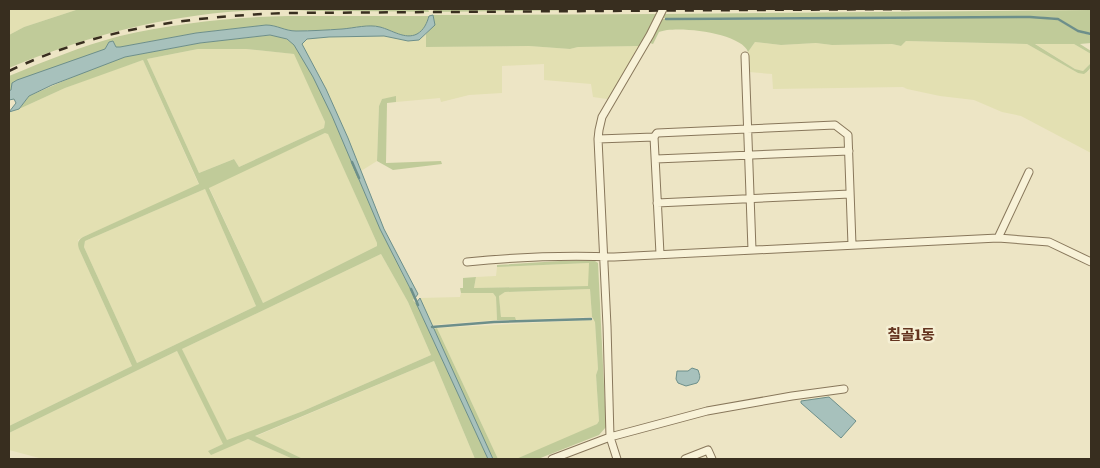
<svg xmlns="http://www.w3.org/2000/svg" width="1100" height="468" viewBox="0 0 1100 468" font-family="Literata,'Noto Sans KR',serif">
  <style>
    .farmland { fill: #e3e0b2 }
    .green { fill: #c0cb99; fill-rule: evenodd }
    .water { fill: #a7c1bc; stroke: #6d8f8a }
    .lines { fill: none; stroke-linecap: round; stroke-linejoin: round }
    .stream { stroke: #6d8f8a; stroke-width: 2.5 }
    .minor-casing { stroke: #88775b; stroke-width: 9 }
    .minor { stroke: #f8f2d8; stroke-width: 7 }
    .rail { stroke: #382e1f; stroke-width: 2.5; stroke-dasharray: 9 9; stroke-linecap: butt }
    .labels { text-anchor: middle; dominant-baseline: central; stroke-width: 5; stroke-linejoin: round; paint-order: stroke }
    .quarter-label { font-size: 15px; font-weight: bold; fill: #64341f; stroke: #f5efd4 }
  </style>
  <rect width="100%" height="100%" fill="#ede5c5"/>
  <!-- farmland -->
  <path class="farmland" d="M9 9H79L24 27 9 35Z
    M426 34V47L529 46 570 49 578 47 640 46 613 94 607 99 593 97 591 84 544 80V64L502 66V93L469 95 441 102 440 98 396 102V97L382 99 379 106 377 161 361 171 326 89 302 44 303 41 315 37 384 36 408 41 419 40Z
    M906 41 1027 44 1078 73 1088 72 1091 67V153L1021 116 1002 112 974 100 940 96 907 89 903 87 773 89 772 74 749 72 748 52 755 42 781 45 816 43 832 45 892 44 901 46Z
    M1034 43 1074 44 1091 54V63L1083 71 1075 69Z
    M198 49H246L295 54 325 122 324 128 239 167 234 159 199 173 147 59Z
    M143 60 199 185 83 237 78 240 79 249 132 366 9 426V112L19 109 65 88 99 75Z
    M325 133H328L377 243V246L263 303 209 187Z
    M205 189 256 306 137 363 84 247 85 241Z
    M381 254 408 302 431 355 303 411 227 441 182 349Z
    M589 263V286L474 288 476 277 496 276 497 267Z
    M590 289 592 317 516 320 515 317H501L499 296 505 292Z
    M461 293H493L496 297 497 320 432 325 420 298 460 297Z
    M593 320 595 321 598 369 596 375 599 421 597 424 562 440 516 459H498L437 328Z
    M177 351 224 444 208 451 248 439 293 459H43L9 450V433Z
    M434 361 475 459H303L254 437Z"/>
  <!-- green -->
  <path class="green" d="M79 9H428L429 12C391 11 353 11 315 11 291 10 267 9 243 11 161 16 84 37 9 68V35L24 27Z
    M433 9H662L434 12Z
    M1091 10V33L1079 31 1058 18 1030 16 662 18 664 14Z
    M659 14 640 46 578 47 570 49 529 46 426 47V34L434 25 433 15Z
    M289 16H429C427 23 424 30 417 34 405 40 392 30 380 27 368 24 355 28 342 29 327 30 311 31 296 31 285 31 277 25 266 25L196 33 120 47H116L113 41 109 42 105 49 9 91V76C45 61 82 46 120 36 176 23 232 17 289 16Z
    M1030 17 1058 20 1078 32 1091 35V43L1080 44 1091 51V54L1074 44H1035L1075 69 1083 71 1091 63C1091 68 1089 71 1084 74L1078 73 1027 44 906 41 901 46 892 44 832 45 816 43 781 45 755 42 748 52C742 33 676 25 659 32L653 44 650 43 661 19 745 20Z
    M270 35C279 36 288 38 294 45 315 69 333 118 346 148 367 199 389 249 415 298L413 300 416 303 488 459H475L434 361 255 436 303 459H293L248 439 211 455 208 451 223 444 177 351 9 433V426L132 366 79 249C77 243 78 240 83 237L199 184 143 60 65 88 19 109 29 96 82 73 125 57 200 43ZM198 49H246L294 54 325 122 324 128 239 167 234 159 199 173 147 59ZM325 133 328 134 377 243V246L263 303 209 188ZM205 189 256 306 137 363 84 247 85 241ZM381 254 408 302 431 355 303 411 227 440 182 349Z
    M396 96V102L387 103 386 163 441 161 442 164 393 170 377 161 379 106 382 99Z
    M592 259 598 263 606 427 599 435 538 459H516L597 424 599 421 596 375 598 369 595 322 592 317 590 289 505 292 499 296 501 317H515L516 320H497L496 297 493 293H461L460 288H463V278L476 277 474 288 588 286 589 263 497 267V265Z
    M437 328 498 459H493L433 329Z"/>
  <!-- water -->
  <path class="water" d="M433 15 435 25 419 40 408 41 384 36 329 37 307 39 302 44 326 89 348 138 384 229 418 294 415 298 380 229 332 116 313 77 294 45 287 39 270 35 244 38 200 43 125 57 52 85 29 96 19 109 9 112 16 103 14 99 9 100V91L11 90 12 83 17 80 105 49 109 42 113 41 116 47H120L196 33 266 25C277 25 285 31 296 31 311 31 327 30 342 29 355 28 368 24 380 27 392 30 405 40 417 34 424 30 427 23 429 16Z
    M420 298 493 459H488L416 303Z
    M692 368 698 370C700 376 701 378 697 383L686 386 678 383 676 379 677 371H688Z
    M829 397 856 421 841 438 801 403V401Z"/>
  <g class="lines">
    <!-- stream -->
    <path class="stream" d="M666 19 1030 17 1058 19 1078 31 1091 34
      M352 162 359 178
      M411 289 418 305
      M432 327 494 322 591 319"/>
    <!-- minor casing -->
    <g class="minor-casing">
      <path id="minor" d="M745 56 752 250
        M654 137 657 133 835 125 848 135 852 245
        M598 139 599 130 602 117 650 35 663 9
        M656 159 849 151
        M657 203 850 194
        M998 238 1049 242 1091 262
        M467 262C516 257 565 255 614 257L998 238 1029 172
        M552 459 610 437 707 411 792 396 844 389
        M617 459 610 437 607 326 598 139 654 137 660 254
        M685 459 708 450 712 459"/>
    </g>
    <!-- minor -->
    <use href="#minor" class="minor"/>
    <!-- rail -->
    <path class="rail" d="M9 71C100 28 185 17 285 13L912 9"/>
  </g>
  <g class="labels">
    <!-- quarter labels -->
    <g class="quarter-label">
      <text x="911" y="333">칠골1동</text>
    </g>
  </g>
  <!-- border -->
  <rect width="1100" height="468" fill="none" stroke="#382e1f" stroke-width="20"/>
</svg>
